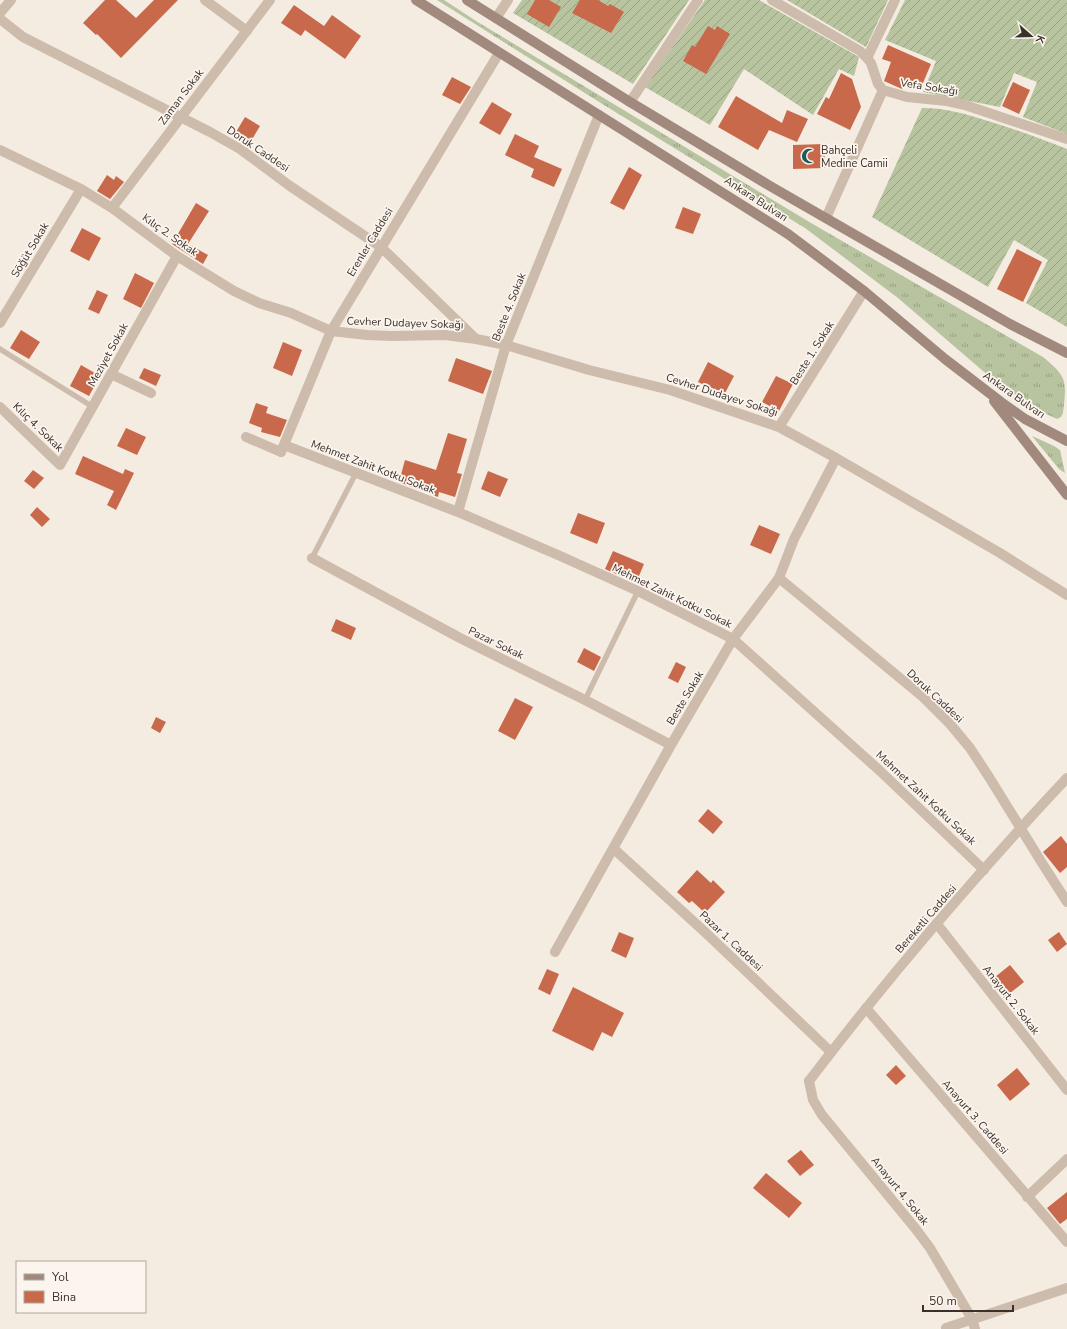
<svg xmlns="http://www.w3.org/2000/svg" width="1067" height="1329" viewBox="0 0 1067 1329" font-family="'Nunito Sans',sans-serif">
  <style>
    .grass { fill: url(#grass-tufts) }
    .garden { fill: url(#garden-furrows) }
    .building { fill: #c8694b }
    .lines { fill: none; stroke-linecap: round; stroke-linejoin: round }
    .service { stroke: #cdbbac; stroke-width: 5.5 }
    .minor { stroke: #cdbbac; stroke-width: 10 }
    .tertiary { stroke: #cdbbac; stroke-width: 10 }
    .secondary { stroke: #a18a7d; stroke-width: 10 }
    .labels { text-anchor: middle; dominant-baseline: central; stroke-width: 3.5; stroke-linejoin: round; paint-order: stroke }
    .street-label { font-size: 11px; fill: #3b302b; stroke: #fbf5ee }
    .poi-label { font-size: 11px; fill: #3b302b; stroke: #fbf5ee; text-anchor: start }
  </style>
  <defs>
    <pattern id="grass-tufts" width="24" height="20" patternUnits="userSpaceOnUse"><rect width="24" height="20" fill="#b8c4a0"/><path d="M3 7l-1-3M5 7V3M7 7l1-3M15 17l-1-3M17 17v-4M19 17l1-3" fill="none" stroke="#97a083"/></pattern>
    <pattern id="garden-furrows" width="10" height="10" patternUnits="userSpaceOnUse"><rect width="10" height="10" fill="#b8c4a0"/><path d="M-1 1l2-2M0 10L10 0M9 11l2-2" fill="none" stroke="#97a083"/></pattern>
  </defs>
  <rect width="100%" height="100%" fill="#f4ebe1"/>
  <!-- grass -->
  <path class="grass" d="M437 0H444L476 21 811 223 1043 357C1067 377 1067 380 1063 413L1061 417 1057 419 1033 408 983 371 898 298 805 228 604 105Z
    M1032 436 1054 446 1060 450 1065 473 1059 469Z"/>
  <!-- garden -->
  <path class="garden" d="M522 0H689L633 84 513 13Z
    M705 0H759L859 57 854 76 839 69 813 115 744 69 710 125 645 87Z
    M787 0H888L866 47Z
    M905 0H1067V134L1023 117 1037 82 1014 73 1000 107 923 92 936 61 885 40Z
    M922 108C946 108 966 114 988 121 1015 129 1041 139 1067 149V327L1026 303 1048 260 1014 240 988 287 872 217Z"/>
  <!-- building -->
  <path class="building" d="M105 0H116L136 18 154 0H178L121 58 97 34 96 35 83 23Z
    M535 0H549L561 7 549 27 527 14Z
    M580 0H598L608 6 610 4 624 12 611 33 572 13Z
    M294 5 324 26 332 15 361 36 345 59 305 30 301 36 281 23Z
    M708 26 715 30 717 26 730 34 706 74 683 61 692 45 695 47Z
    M888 45 931 64 920 90 904 84 902 89 884 81 891 62 882 59Z
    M841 73 852 79 861 107 850 130 817 114 826 97 829 99Z
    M452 77 471 87 460 104 442 95Z
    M1013 82 1030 90 1019 114 1002 106Z
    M736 96 782 123 787 110 808 119 797 142 769 130 758 150 718 127Z
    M492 102 512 114 500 135 479 123Z
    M245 117 260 126 248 146 233 137Z
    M515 134 539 146 534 157 562 169 554 187 531 177 534 169 505 155Z
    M824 144 825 168 793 169V145Z
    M629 167 642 175 624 210 610 203Z
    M107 175 114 180 116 176 124 182 110 199 97 191Z
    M196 203 209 211 188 244 208 255 203 264 172 244Z
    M683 207 701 214 693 234 675 228Z
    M82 228 101 238 89 261 70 251Z
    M1017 249 1042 262 1023 302 997 289Z
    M135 273 154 283 141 308 123 299Z
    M97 290 108 295 99 314 88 309Z
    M21 330 40 342 29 359 10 348Z
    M283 342 302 350 292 376 273 368Z
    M456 358 492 371 483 394 448 381Z
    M708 362 734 376 724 395 698 382Z
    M81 365 100 376 89 396 70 386Z
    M144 368 161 375 156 386 139 378Z
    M776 376 793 384 779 411 762 402Z
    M256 403 268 407 266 413 287 420 280 437 261 432 262 428 249 423Z
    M126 428 146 437 137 455 117 446Z
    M448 433 467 439 457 473 462 474 455 497 439 492 438 497 399 482 405 460 436 470Z
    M83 456 123 474 125 469 134 473 116 510 107 505 114 491 75 474Z
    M33 470 44 478 34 489 24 481Z
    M488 471 508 479 500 497 481 489Z
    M37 507 50 519 42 527 30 515Z
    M578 513 605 523 597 544 570 533Z
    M759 525 780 534 771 554 750 545Z
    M613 551 644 564 636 583 605 569Z
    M336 619 356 628 351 640 331 631Z
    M584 648 601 657 594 671 577 662Z
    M676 662 686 667 678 683 668 678Z
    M515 698 533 707 515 740 498 731Z
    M156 717 166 722 160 733 151 728Z
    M708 809 723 822 713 834 698 821Z
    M1061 836 1067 844V867L1060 873 1043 852Z
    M697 870 711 883 713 880 725 892 705 913 692 901 689 903 677 892Z
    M619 932 634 938 626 958 611 951Z
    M1059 932 1067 944 1057 952 1048 940Z
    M1010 965 1024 982 1004 998 990 981Z
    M547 969 559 974 550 995 538 989Z
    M573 987 624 1013 612 1037 602 1032 593 1051 552 1031Z
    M896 1065 906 1076 896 1085 886 1075Z
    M1017 1068 1030 1084 1010 1101 997 1085Z
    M801 1150 814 1165 800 1176 787 1161Z
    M766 1173 802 1203 789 1218 753 1188Z
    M1067 1192V1219L1060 1224 1047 1208Z"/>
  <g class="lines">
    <!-- service -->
    <path class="service" d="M0 349 93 407
      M312 558 356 473
      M585 700 638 591"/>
    <!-- minor -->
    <path class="minor" d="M205 0 247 31
      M772 0 860 51 867 58 871 63 878 84 883 90 907 97 947 101 965 105 1067 139
      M0 13 11 0
      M496 18 508 0
      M867 58 895 0
      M630 102 698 0
      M0 150 81 189 112 208 177 256 234 291 259 303 291 313 331 331 367 335 392 336 445 335 476 339 506 345 589 370 670 390 779 427 836 458 1000 553 1067 595
      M112 208 270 0
      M826 218 883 90
      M0 323 81 189
      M111 374 151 393
      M0 407 60 465 177 256
      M779 427 864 291
      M246 437 281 452
      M284 445 458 512 558 555 638 591 733 639 879 770 984 870
      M458 512 506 345 599 115
      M312 558 460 638 585 700 671 745
      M614 849 706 933 831 1052
      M937 924 1067 1090
      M555 952 671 745 733 639 779 578 794 539 836 458
      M866 1008 1067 1242
      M809 1081 813 1100 822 1115 915 1228 930 1248 972 1319 975 1329
      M1027 1197 1067 1159"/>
    <!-- tertiary -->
    <path class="tertiary" d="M0 19 23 37 210 132 240 149 290 186 381 247 476 339
      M281 452 331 331 499 53
      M779 578 923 697 950 724 970 748 989 777 1042 863 1067 902
      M809 1081C889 976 976 875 1067 778
      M946 1328 1067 1288"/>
    <!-- secondary -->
    <path class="secondary" d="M416 0 788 234 864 291 945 359 1001 402 1025 419 1067 441
      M467 0 630 102 770 186 1010 324 1067 353
      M994 401 1067 495"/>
  </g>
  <!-- icons -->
  <defs>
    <g id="mosque-bare" transform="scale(1.2)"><path d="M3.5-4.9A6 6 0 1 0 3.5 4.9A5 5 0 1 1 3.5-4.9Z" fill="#1f5a5e" stroke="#fbf5ee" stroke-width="2.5" paint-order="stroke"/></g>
  </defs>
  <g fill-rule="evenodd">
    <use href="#mosque-bare" x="809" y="156"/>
  </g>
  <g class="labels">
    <!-- street labels -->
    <g class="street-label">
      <text transform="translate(929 87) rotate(9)">Vefa Sokağı</text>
      <text transform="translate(181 97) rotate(-53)">Zaman Sokak</text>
      <text transform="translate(258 149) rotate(34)">Doruk Caddesi</text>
      <text transform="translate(756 199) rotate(33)">Ankara Bulvarı</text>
      <text transform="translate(170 235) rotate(35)">Kılıç 2. Sokak</text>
      <text transform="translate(370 242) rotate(-59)">Erenler Caddesi</text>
      <text transform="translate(30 250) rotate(-59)">Söğüt Sokak</text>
      <text transform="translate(509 307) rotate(-68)">Beste 4. Sokak</text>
      <text transform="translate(405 323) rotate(2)">Cevher Dudayev Sokağı</text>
      <text transform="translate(812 353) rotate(-58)">Beste 1. Sokak</text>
      <text transform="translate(108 355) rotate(-61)">Meziyet Sokak</text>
      <text transform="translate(722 395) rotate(18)">Cevher Dudayev Sokağı</text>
      <text transform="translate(1014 395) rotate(35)">Ankara Bulvarı</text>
      <text transform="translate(38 427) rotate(44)">Kılıç 4. Sokak</text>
      <text transform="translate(373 467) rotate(21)">Mehmet Zahit Kotku Sokak</text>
      <text transform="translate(672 596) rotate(26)">Mehmet Zahit Kotku Sokak</text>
      <text transform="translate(496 643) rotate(26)">Pazar Sokak</text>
      <text transform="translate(935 696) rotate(43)">Doruk Caddesi</text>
      <text transform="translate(685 698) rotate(-59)">Beste Sokak</text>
      <text transform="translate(926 798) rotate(43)">Mehmet Zahit Kotku Sokak</text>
      <text transform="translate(926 919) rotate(-49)">Bereketli Caddesi</text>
      <text transform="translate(731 941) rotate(43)">Pazar 1. Caddesi</text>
      <text transform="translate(1011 1000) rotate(52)">Anayurt 2. Sokak</text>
      <text transform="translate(975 1117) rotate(49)">Anayurt 3. Caddesi</text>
      <text transform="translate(900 1191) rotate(51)">Anayurt 4. Sokak</text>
    </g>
    <!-- poi labels -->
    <g class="poi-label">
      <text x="821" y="150">Bahçeli<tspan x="821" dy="13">Medine Camii</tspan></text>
    </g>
  </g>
  <!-- legend -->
  <rect x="16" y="1261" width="130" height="52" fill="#fbf5ee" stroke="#aea6a0"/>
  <rect x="24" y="1274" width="20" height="6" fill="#a18a7d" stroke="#aea6a0"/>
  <text x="52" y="1281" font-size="12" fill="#3b302b">Yol</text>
  <rect x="24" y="1291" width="20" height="12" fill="#c8694b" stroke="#aea6a0"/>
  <text x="52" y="1301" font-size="12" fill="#3b302b">Bina</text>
  <!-- north arrow -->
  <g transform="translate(1031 36) rotate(110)" stroke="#fbf5ee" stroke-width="3" paint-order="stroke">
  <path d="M0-3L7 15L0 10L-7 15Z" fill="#3b302b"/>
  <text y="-6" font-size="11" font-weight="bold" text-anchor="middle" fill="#3b302b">K</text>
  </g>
  <!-- scale -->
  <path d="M923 1305v6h90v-6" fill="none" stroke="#3b302b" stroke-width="2"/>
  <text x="929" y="1305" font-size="12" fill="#3b302b" stroke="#fbf5ee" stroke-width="3" paint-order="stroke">50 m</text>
</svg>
